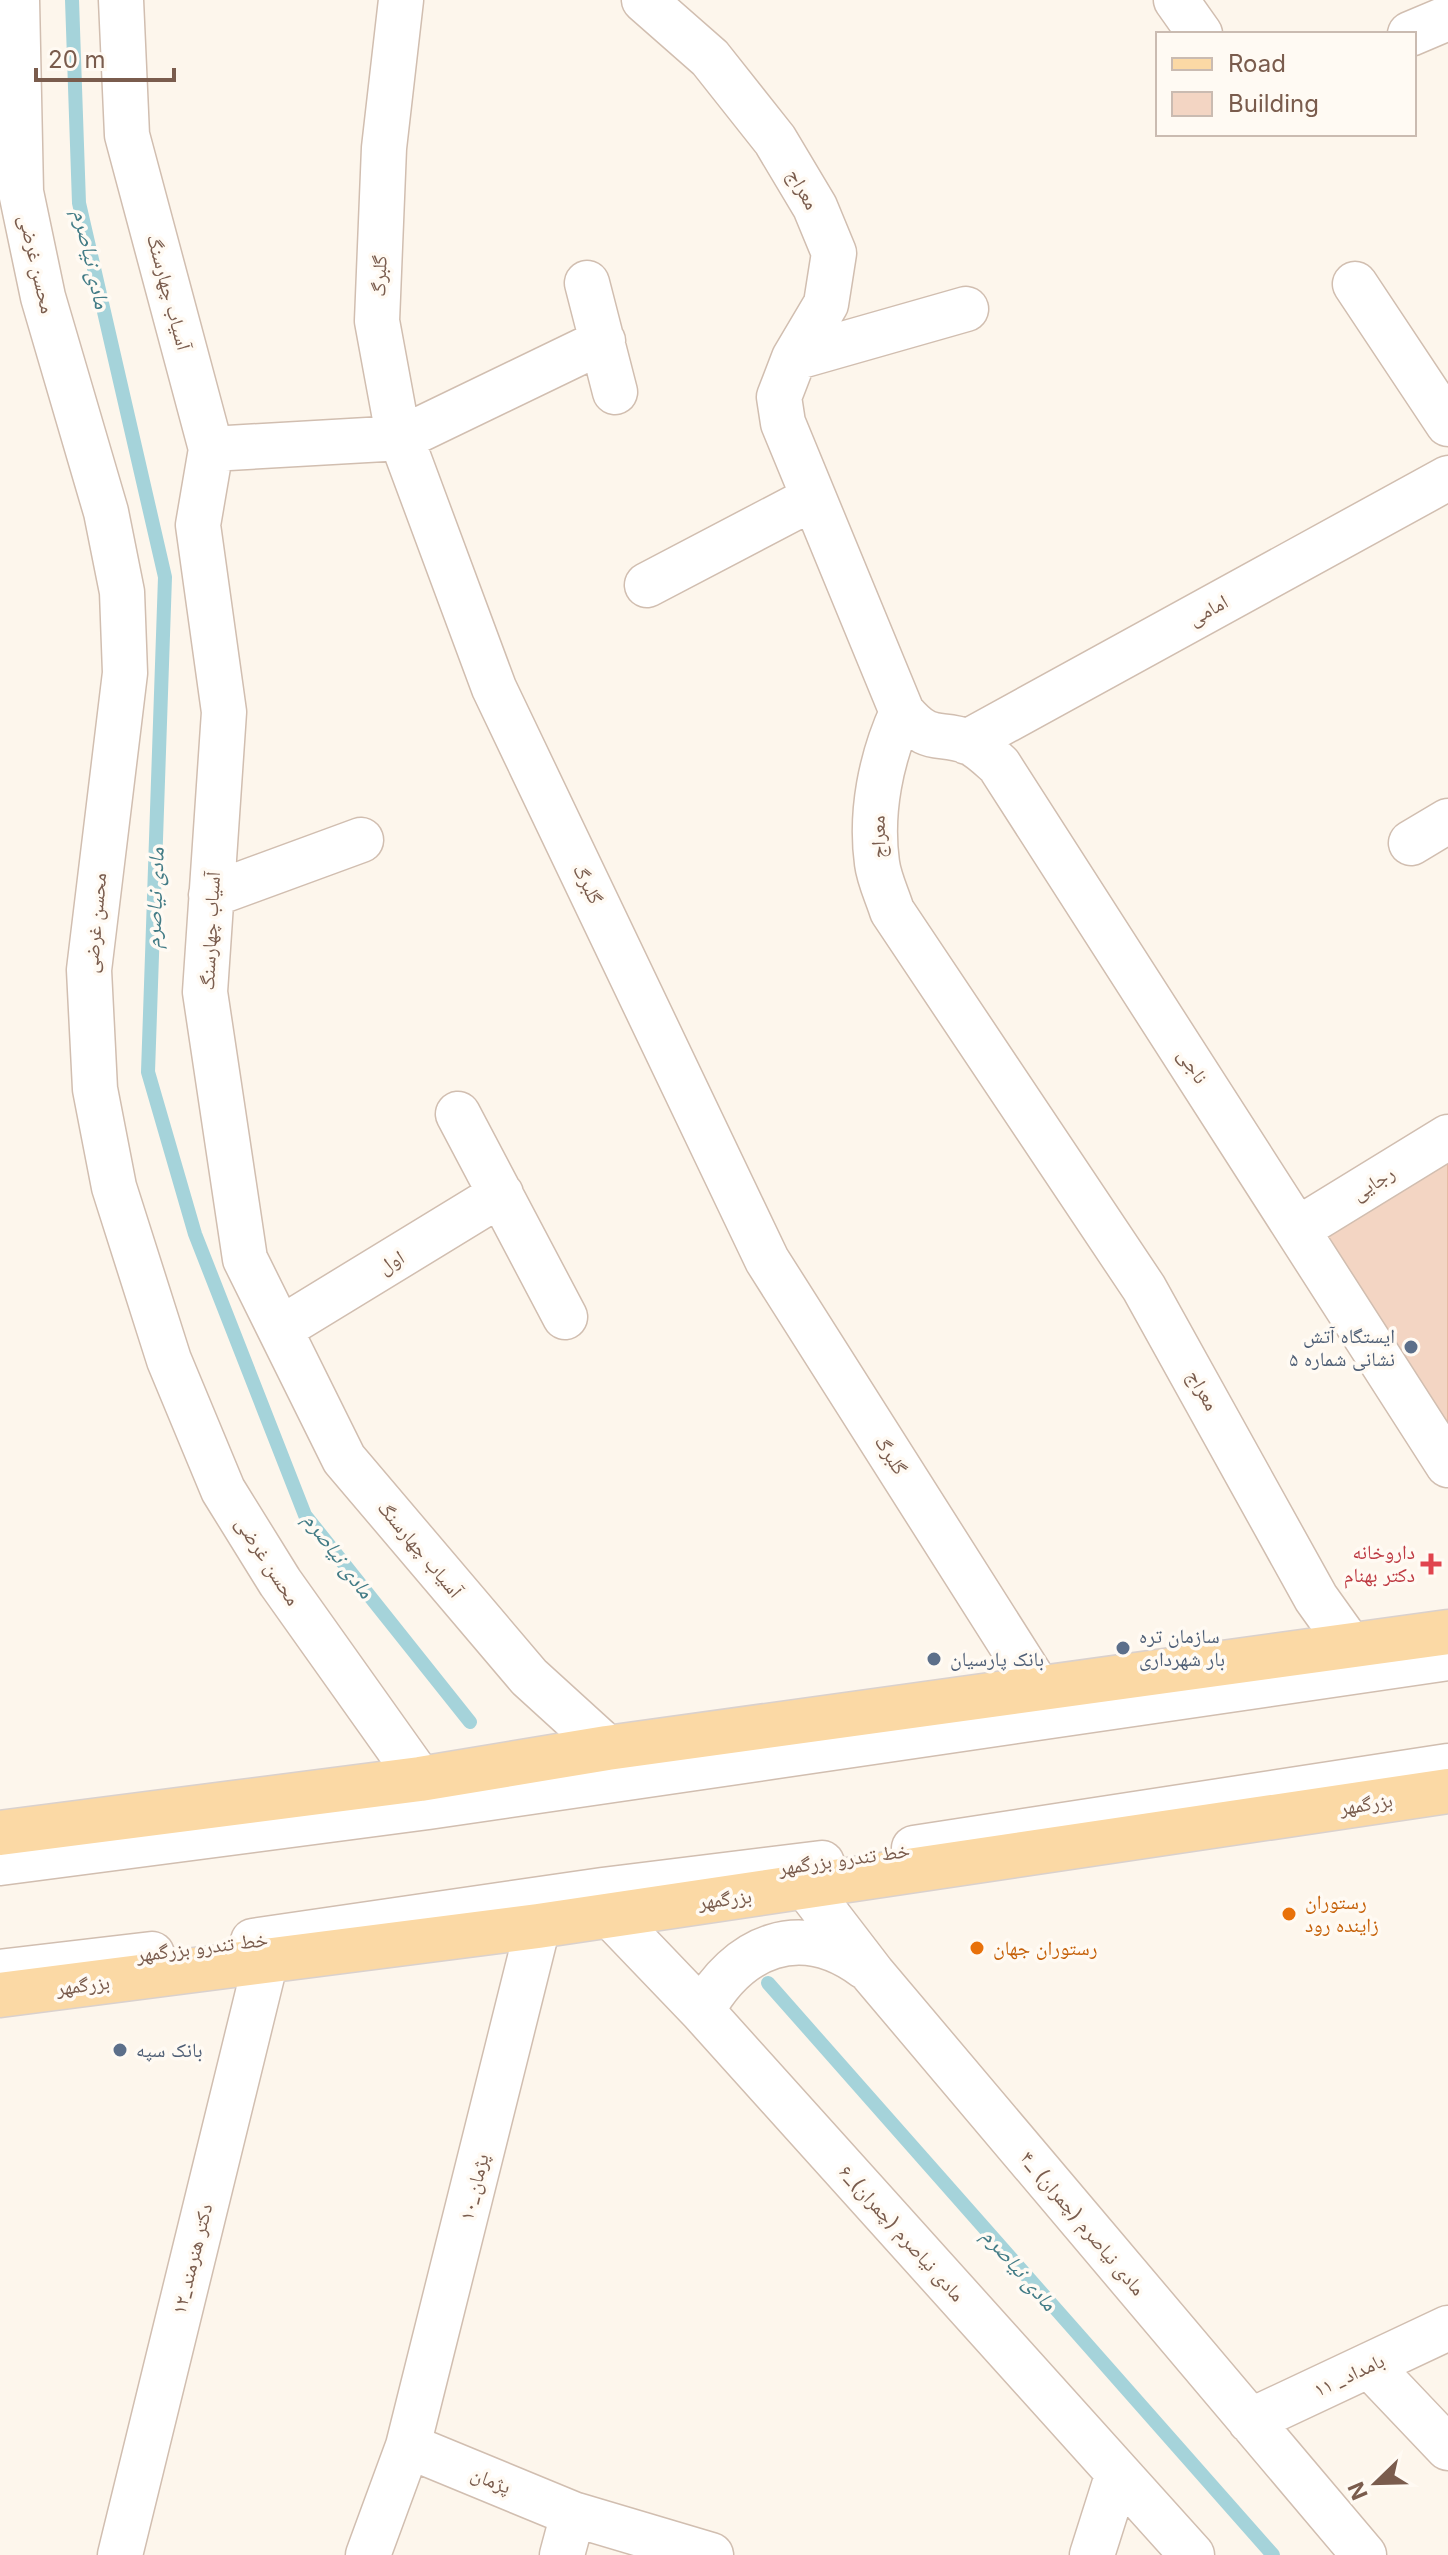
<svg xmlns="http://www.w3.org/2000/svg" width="1448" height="2555" viewBox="0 0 1448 2555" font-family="Inter,'Noto Naskh Arabic',sans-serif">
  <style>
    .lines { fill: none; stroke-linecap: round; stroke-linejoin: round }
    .stream { stroke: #a5d3da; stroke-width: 14 }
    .building { fill: #f3d5c3; stroke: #e6bba3; stroke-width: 2 }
    .minor-casing { stroke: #d1beb0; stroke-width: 47 }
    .major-casing { stroke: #dad1cd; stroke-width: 47 }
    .minor { stroke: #fff; stroke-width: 44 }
    .major { stroke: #fbd9a5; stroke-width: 44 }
    .service-dot { fill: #5c6f8a; stroke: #fffaf3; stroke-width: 3 }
    .health-dot { fill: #e0444e; stroke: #fffaf3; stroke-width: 3 }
    .food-dot { fill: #e8710a; stroke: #fffaf3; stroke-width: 3 }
    .labels { text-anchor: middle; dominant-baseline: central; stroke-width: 7; stroke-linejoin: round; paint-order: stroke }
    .street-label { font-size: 20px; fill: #7a5c4d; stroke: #fffaf3 }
    .service-label { font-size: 20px; fill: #4e5e75; stroke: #fffaf3; text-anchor: start }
    .health-label { font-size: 20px; fill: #be3a42; stroke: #fffaf3; text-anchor: end }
    .food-label { font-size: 20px; fill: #c56008; stroke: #fffaf3; text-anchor: start }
    .water-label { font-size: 22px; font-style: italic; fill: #437c86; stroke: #fffaf3 }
  </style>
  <rect width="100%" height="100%" fill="#fdf6ec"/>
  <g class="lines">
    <!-- stream -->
    <path class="stream" d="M72 0 79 203 165 577 148 1072 195 1234 305 1515 470 1722
      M768 1983 1273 2555"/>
  </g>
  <!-- building -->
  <path class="building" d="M1448 1137V1465L1298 1229Z"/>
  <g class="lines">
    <!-- minor casing -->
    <g class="minor-casing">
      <path id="minor" d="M17 0 21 192 43 297 106 512 122 592 125 673 89 970 95 1089 114 1187 169 1360 223 1490 280 1582 420 1779
        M121 0 127 135 211 449 198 525 224 712 205 992 245 1259 344 1459 529 1677 607 1748
        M401 0 384 148 377 321 396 424 494 688 767 1260 1039 1689
        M644 0 710 58 775 140 815 207 834 253 826 304 794 358 779 397 783 423 902 712C931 746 937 730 969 742 980 747 990 757 999 765L1448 1465
        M1176 0 1200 34
        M1410 34 1448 18
        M587 283 615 392
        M1355 284 1448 424
        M794 358 966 309
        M211 449 402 438 603 341
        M647 585 813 498
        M902 712C881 758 870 812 877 863 879 879 887 895 892 911L1144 1288 1316 1598 1351 1647
        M967 742 1448 478
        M1411 843 1448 821
        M211 895 361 840
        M458 1114 565 1317
        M1298 1229 1448 1137
        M280 1329 501 1194
        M914 1848 1448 1766
        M0 1863 428 1807 1448 1658
        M807 1888 873 1974 1364 2555
        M609 1914 702 2011 1192 2555
        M253 1941 603 1890 822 1863
        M0 1972 152 1954
        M702 2011C738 1946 800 1919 865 1967
        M1370 2366 1448 2448
        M1250 2421 1448 2328
        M408 2446 573 2514 711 2555
        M120 2555 265 1964
        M368 2555 408 2446 538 1926
        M562 2555 573 2514
        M1092 2555 1118 2473"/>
    </g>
    <!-- major casing -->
    <g class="major-casing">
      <path id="major" d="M0 1833 420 1779 607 1748 1448 1632
        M0 1995 538 1926 1448 1791"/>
    </g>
    <!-- minor -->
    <use href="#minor" class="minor"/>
    <!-- major -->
    <use href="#major" class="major"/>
  </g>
  <!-- markers -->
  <g class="service-dot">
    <circle cx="1411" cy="1347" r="8"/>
    <circle cx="1123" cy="1648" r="8"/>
    <circle cx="934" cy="1659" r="8"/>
    <circle cx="120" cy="2050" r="8"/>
  </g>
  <path class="health-dot" d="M1427 1552h8v8h8v8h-8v8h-8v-8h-8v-8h8z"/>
  <g class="food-dot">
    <circle cx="1289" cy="1914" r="8"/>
    <circle cx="977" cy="1948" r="8"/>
  </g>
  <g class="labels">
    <!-- street labels -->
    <g class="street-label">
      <text transform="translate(803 189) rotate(60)">معراج</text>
      <text transform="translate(37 264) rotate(77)">محسن غرضی</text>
      <text transform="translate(379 276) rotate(-88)">گلبرگ</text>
      <text transform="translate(169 292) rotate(75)">آسیاب چهارسنگ</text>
      <text transform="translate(1208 610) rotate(-29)">امامی</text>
      <text transform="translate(878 837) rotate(-91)">معراج</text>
      <text transform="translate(588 884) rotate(64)">گلبرگ</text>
      <text transform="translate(95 923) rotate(-85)">محسن غرضی</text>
      <text transform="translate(210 931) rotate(-87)">آسیاب چهارسنگ</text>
      <text transform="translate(1193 1066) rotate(57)">ناجی</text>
      <text transform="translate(1373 1183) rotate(-32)">رجایی</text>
      <text transform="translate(391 1262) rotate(-31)">اول</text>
      <text transform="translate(1203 1390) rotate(60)">معراج</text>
      <text transform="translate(891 1455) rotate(58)">گلبرگ</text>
      <text transform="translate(420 1549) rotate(50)">آسیاب چهارسنگ</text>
      <text transform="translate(268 1561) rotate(57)">محسن غرضی</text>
      <text transform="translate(1366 1804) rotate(-9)">بزرگمهر</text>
      <text transform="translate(844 1859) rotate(-8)">خط تندرو بزرگمهر</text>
      <text transform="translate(725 1899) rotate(-7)">بزرگمهر</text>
      <text transform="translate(202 1947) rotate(-7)">خط تندرو بزرگمهر</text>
      <text transform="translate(83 1985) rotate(-7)">بزرگمهر</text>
      <text transform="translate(474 2187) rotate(-76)">۱۰_پژمان</text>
      <text transform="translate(1083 2223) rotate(50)">۴_ مادی نیاصرم (چمران)</text>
      <text transform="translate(902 2233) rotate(48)">۶_مادی نیاصرم (چمران)</text>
      <text transform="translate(192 2259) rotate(-76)">۱۲_دکتر هنرمند</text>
      <text transform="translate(1349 2375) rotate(-25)">۱۱ _بامداد</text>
      <text transform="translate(491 2480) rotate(22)">پژمان</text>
    </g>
    <!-- service labels -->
    <g class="service-label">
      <text x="1395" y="1336" text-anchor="end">ایستگاه آتش<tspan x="1395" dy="23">نشانی شماره ۵</tspan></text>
      <text x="1139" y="1636">سازمان تره<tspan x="1139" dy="23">بار شهرداری</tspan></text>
      <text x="950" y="1659">بانک پارسیان</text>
      <text x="136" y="2050">بانک سپه</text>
    </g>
    <!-- health labels -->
    <g class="health-label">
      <text x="1415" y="1552">داروخانه<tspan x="1415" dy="23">دکتر بهنام</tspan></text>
    </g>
    <!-- food labels -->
    <g class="food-label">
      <text x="1305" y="1902">رستوران<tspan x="1305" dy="23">زاینده رود</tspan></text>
      <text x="993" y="1948">رستوران جهان</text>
    </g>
    <!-- water labels -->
    <g class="water-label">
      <text transform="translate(92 259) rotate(77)">مادی نیاصرم</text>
      <text transform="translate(154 898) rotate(-88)">مادی نیاصرم</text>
      <text transform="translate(339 1555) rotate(53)">مادی نیاصرم</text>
      <text transform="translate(1020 2269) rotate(49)">مادی نیاصرم</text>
    </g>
  </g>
  <!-- legend -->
  <rect x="1156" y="32" width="260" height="104" fill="#fffaf3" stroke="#cabbb1" stroke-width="2"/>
  <rect x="1172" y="58" width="40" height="12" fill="#fbd9a5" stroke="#cabbb1" stroke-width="2"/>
  <text x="1228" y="72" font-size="24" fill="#7a5c4d">Road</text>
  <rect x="1172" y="92" width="40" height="24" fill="#f3d5c3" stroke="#cabbb1" stroke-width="2"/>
  <text x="1228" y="112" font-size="24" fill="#7a5c4d">Building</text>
  <!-- north arrow -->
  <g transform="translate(1376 2483) rotate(247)" stroke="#fffaf3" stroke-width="6" paint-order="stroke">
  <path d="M0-6L14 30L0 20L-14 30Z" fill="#7a5c4d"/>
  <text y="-12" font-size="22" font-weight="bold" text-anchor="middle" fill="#7a5c4d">N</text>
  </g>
  <!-- scale -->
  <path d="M36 68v12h138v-12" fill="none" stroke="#7a5c4d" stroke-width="4"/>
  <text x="48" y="68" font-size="24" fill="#7a5c4d" stroke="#fffaf3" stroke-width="6" paint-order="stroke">20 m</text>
</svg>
